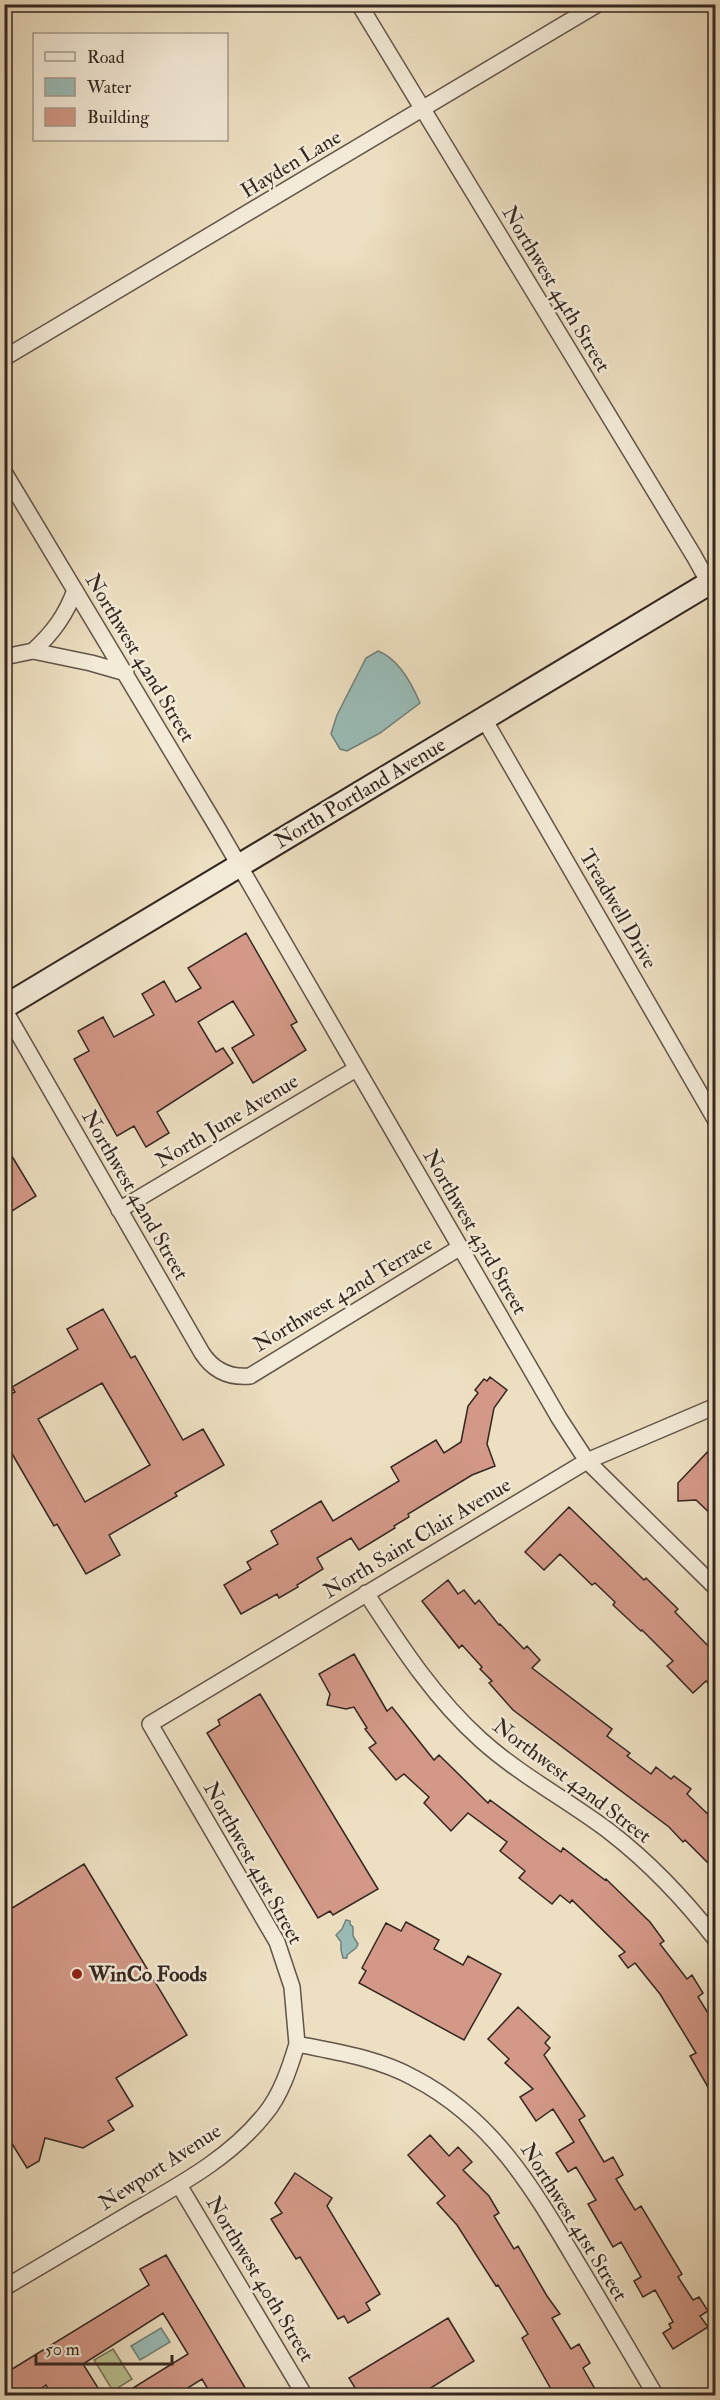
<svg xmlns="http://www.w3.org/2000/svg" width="720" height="2400" viewBox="0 0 720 2400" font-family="'IM FELL Double Pica',serif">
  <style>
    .green { fill: #bbc191; stroke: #787459; stroke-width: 1.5 }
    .water { fill: #9abcb7; stroke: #71807b; stroke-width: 1.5 }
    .building { fill: #d39887; stroke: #342721; stroke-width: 1.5; fill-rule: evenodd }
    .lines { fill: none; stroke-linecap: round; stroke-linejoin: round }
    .street-casing { stroke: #625549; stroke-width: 18 }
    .secondary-casing { stroke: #342721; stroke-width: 26 }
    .street { stroke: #f3ead7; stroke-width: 15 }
    .secondary { stroke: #f3ead7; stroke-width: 22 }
    .poi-dot { fill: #8f2418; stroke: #f3ead7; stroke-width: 2 }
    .labels { text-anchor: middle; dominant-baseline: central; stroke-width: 5; stroke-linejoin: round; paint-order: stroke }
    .street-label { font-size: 21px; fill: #342721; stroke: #f3ead7 }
    .poi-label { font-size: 21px; font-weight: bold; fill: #342721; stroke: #f3ead7; text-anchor: start }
  </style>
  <rect width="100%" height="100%" fill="#eddfc1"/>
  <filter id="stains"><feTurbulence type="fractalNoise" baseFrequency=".00333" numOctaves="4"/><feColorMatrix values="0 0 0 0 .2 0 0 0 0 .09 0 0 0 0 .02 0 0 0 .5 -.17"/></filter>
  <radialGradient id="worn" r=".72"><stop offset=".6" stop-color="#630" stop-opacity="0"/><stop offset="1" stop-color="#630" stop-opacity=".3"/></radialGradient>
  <!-- green -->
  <path class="green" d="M113 2349 132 2379 113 2391 94 2360Z"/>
  <!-- water -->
  <path class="water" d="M378 651C399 659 412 684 420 703L380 733 347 751 340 749 331 734 337 715 366 658Z
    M346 1920 350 1921V1924L353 1927V1936L358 1944 356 1948 347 1955V1958H343L341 1950V1942L336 1935 342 1929Z
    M161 2328 170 2342 140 2360 131 2346Z"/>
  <!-- building -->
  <path class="building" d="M246 933 297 1022 291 1025 306 1050 253 1083 232 1048 254 1035 233 1001 198 1022 216 1052 223 1048 233 1063 157 1112 169 1133 146 1147 134 1126 117 1136 74 1059 89 1051 78 1031 103 1017 114 1037 154 1015 142 994 164 981 176 1002 201 988 188 968Z
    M4 1143 36 1196 4 1216Z
    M103 1309 131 1358 135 1356 183 1440 203 1429 224 1465 175 1493 177 1496 109 1535 120 1555 86 1574 57 1524 54 1526 4 1440V1398L15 1392 12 1387 78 1349 67 1329ZM102 1383 150 1465 85 1502 38 1419Z
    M490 1377 507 1390 494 1408 487 1444 495 1466 472 1475 408 1514 409 1517 394 1526 395 1528 359 1550 351 1538 317 1558 323 1569 297 1585 298 1587 279 1598 277 1594 241 1614 224 1585 251 1569 247 1562 278 1544 271 1531 321 1501 333 1521 399 1481 391 1467 436 1440 444 1453 461 1442 468 1406 478 1393 475 1390 484 1379 487 1381Z
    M716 1443V1519L696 1500 678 1501V1483Z
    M569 1507 644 1580 646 1578 678 1609 675 1612 716 1654V1691L706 1681 693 1693 667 1666 673 1661 642 1630 641 1631 613 1605 615 1602 595 1583 592 1585 560 1554 544 1570 525 1552Z
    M448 1580 458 1594 464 1590 475 1604 479 1600 499 1625 500 1624 524 1649 527 1646 540 1660 532 1668 612 1729 607 1736 630 1753 627 1756 651 1774 656 1767 671 1779 674 1776 691 1789 687 1794 716 1822V1871L685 1840 683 1842 669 1827 513 1710 489 1683 492 1681 480 1669 482 1667 462 1645 459 1648 422 1601Z
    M354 1654 387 1711 392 1707 434 1760 439 1755 488 1803 490 1800 547 1842 561 1852 563 1848 605 1880 606 1879 650 1922 664 1941 660 1944 687 1979 692 1975 703 1993 698 1997 716 2026V2101L690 2056 696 2053 660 1994 635 1963 628 1968 619 1956 625 1952 572 1900 570 1903 560 1895 552 1904 519 1878 525 1871 500 1851 507 1842 468 1813 451 1831 424 1803 429 1797 404 1774 396 1780 369 1748 376 1743 365 1729 367 1728 354 1707 346 1709 327 1705 330 1694 319 1674Z
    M260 1694 378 1889 333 1915 330 1911 318 1918 207 1733 220 1725 218 1720Z
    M84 1864 187 2035 116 2078 133 2106 108 2121 114 2130 83 2148 45 2138 39 2161 27 2168 11 2142 4 2146V1913Z
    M406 1922 439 1940 434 1949 463 1965 468 1956 501 1974 464 2040 359 1983 366 1971 362 1968 386 1923 401 1931Z
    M518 2007 550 2037 545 2043 550 2048 544 2055 585 2116 579 2120 604 2162 613 2157 623 2175 616 2179 635 2210 641 2206 682 2274 678 2277 693 2300 699 2297 708 2311 700 2316 708 2327 673 2349 663 2333 671 2328 669 2324 673 2322 655 2290 643 2297 634 2281 641 2277 621 2242 613 2247 588 2204 596 2200 576 2167 568 2172 556 2153 574 2142 553 2109 536 2121 520 2097 533 2089 505 2063 509 2059 488 2039Z
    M430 2135 449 2156 458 2147 472 2162 463 2170 489 2196 499 2213 494 2216 514 2249 518 2246 547 2296 560 2314 552 2318 571 2349 579 2344 590 2363 583 2368 599 2396H555L522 2338 528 2334 498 2285 496 2286 457 2225 437 2203 445 2196 408 2155Z
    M295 2173 332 2198 327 2206 380 2294 366 2303 370 2310 348 2323 344 2316 338 2319 300 2257 296 2259 271 2219 282 2213 275 2203Z
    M166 2255 250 2396H212L202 2379 175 2396H120L188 2354 163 2313 83 2364 103 2396H52L46 2385 30 2396H9L4 2388V2374L149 2285 140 2269Z
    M448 2318 474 2361 418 2396H360L349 2378Z"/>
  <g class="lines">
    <!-- street casing -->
    <g class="street-casing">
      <path id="street" d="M359 4 694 556 716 596
        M4 358 598 4
        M4 472 217 827 559 1418 587 1461 716 1588
        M33 651C53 633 66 615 75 590
        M4 657 33 651 91 663 126 673
        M484 719 716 1121
        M4 1009 202 1353C213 1370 229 1378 250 1376L459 1248
        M119 1210 356 1069
        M366 1593C400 1645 434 1698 481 1740 521 1776 568 1800 610 1832 650 1863 685 1900 716 1940
        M179 2185 305 2396
        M4 2288C48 2262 91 2236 134 2211 181 2184 231 2157 265 2114 281 2095 290 2067 297 2044
        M656 2396C630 2352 605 2309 579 2266 535 2192 495 2120 414 2078 378 2058 336 2052 297 2044L292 1987 277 1942 150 1724 587 1461 716 1406"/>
    </g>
    <!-- secondary casing -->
    <g class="secondary-casing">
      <path id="secondary" d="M4 1007 716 579"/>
    </g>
    <!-- street -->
    <use href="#street" class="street"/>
    <!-- secondary -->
    <use href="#secondary" class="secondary"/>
  </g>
  <!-- markers -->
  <circle class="poi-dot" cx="77" cy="1974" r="6"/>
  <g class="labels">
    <!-- street labels -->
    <g class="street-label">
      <text transform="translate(291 164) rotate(-31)">Hayden Lane</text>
      <text transform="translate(556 289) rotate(59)">Northwest 44th Street</text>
      <text transform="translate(140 658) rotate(59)">Northwest 42nd Street</text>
      <text transform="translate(360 793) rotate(-31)">North Portland Avenue</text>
      <text transform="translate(618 909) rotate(60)">Treadwell Drive</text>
      <text transform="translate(227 1121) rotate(-31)">North June Avenue</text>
      <text transform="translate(135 1195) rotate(60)">Northwest 42nd Street</text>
      <text transform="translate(475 1232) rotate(60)">Northwest 43rd Street</text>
      <text transform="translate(343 1294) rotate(-31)">Northwest 42nd Terrace</text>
      <text transform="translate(417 1538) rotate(-31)">North Saint Clair Avenue</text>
      <text transform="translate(572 1781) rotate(37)">Northwest 42nd Street</text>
      <text transform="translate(253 1863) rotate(61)">Northwest 41st Street</text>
      <text transform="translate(160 2167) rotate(-33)">Newport Avenue</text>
      <text transform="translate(574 2222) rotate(58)">Northwest 41st Street</text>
      <text transform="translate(260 2279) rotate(59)">Northwest 40th Street</text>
    </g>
    <!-- poi labels -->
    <g class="poi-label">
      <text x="89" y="1974">WinCo Foods</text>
    </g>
  </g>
  <!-- margin -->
  <rect width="720" height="2400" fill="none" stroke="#eddfc1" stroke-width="24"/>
  <rect x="6" y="6" width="708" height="2388" fill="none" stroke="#342721" stroke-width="3"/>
  <rect x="12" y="12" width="696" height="2376" fill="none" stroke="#342721" stroke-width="1.5"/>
  <!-- legend -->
  <rect x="33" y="33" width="195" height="108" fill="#f3ead7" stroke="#a79c8e" stroke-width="1.5"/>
  <rect x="45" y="52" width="30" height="9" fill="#f3ead7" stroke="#a79c8e" stroke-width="1.5"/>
  <text x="87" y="63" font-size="18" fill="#342721">Road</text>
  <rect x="45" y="78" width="30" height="18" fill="#9abcb7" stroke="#a79c8e" stroke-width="1.5"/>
  <text x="87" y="93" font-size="18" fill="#342721">Water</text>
  <rect x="45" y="108" width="30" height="18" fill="#d39887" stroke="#a79c8e" stroke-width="1.5"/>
  <text x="87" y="123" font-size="18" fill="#342721">Building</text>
  <!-- scale -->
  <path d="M36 2355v9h136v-9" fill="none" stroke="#342721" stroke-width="3"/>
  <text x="45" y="2355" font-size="18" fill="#342721" stroke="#f3ead7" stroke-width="4.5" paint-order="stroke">50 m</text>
  <rect width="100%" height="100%" filter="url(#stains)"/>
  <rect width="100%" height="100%" fill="url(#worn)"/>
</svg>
